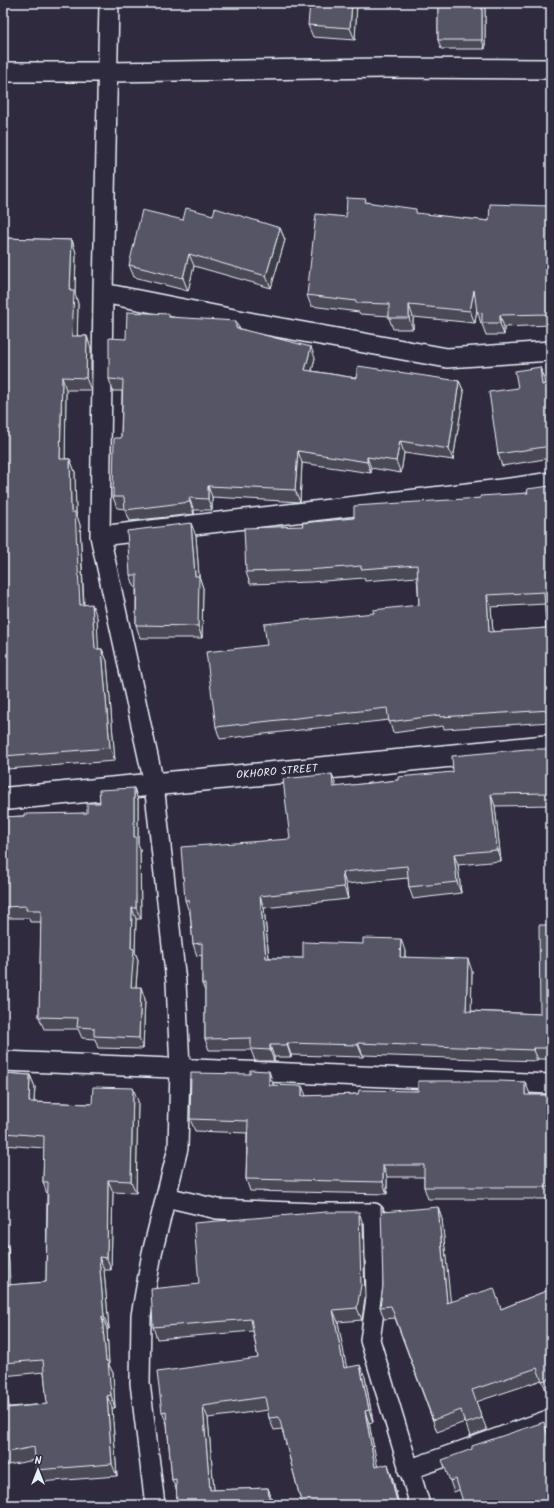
<svg xmlns="http://www.w3.org/2000/svg" width="554" height="1508" viewBox="0 0 554 1508" font-family="Kalam,sans-serif">
  <style>
    .lines { fill: none; stroke-linecap: round; stroke-linejoin: round }
    .street-casing { stroke: #e8f1f8; stroke-width: 22 }
    .secondary-casing { stroke: #e8f1f8; stroke-width: 25 }
    .street { stroke: #2f2a3d; stroke-width: 19 }
    .secondary { stroke: #2f2a3d; stroke-width: 22 }
    .wall { fill: #4b4957; stroke: #e8f1f8; fill-rule: evenodd }
    .shaded-wall { fill: #3d3c47; stroke: #e8f1f8 }
    .building { fill: #575565; stroke: #e8f1f8; fill-rule: evenodd }
    .labels { text-anchor: middle; dominant-baseline: central; stroke-width: 3; stroke-linejoin: round; paint-order: stroke }
    .street-label { font-size: 11px; fill: #e8f1f8; stroke: #2f2a3d }
  </style>
  <rect width="100%" height="100%" fill="#2f2a3d"/>
  <filter id="ink" filterUnits="userSpaceOnUse"><feTurbulence type="fractalNoise" baseFrequency=".025" numOctaves="2"/><feDisplacementMap in="SourceGraphic" scale="8" xChannelSelector="R" yChannelSelector="G"/><feConvolveMatrix kernelMatrix="1 2 1 2 8 2 1 2 1" color-interpolation-filters="sRGB"/></filter>
  <g filter="url(#ink)">
    <g class="lines">
      <!-- street casing -->
      <g class="street-casing">
        <path id="street" d="M109 3 103 293 100 536 154 784 176 982 180 1068 178 1148 152 1253 141 1316 140 1383 155 1505
          M3 72H109L384 68 551 69
          M103 293 254 323 447 358 551 351
          M100 536 518 487 551 482
          M3 1061 551 1084
          M166 1197 217 1209 315 1213H374L376 1298 370 1340 420 1505
          M408 1470 551 1419"/>
      </g>
      <!-- secondary casing -->
      <g class="secondary-casing">
        <path id="secondary" d="M3 799 551 746"/>
      </g>
      <!-- street -->
      <use href="#street" class="street"/>
      <!-- secondary -->
      <use href="#secondary" class="secondary"/>
    </g>
    <!-- wall -->
    <path class="wall" d="M357 3 355 40 313 37 308 25Z
      M438 3H483L485 9V49H441L438 40Z
      M367 202 418 214 489 221 551 210V325L504 327V335H486L482 324H481L477 309 475 323 413 317V329H393L389 318V316L360 314 359 312 311 306 307 295Z
      M213 215 280 228 285 240 271 288 194 266 188 291 134 277 129 265 183 220Z
      M3 238 72 240 76 253 75 293 78 304 77 336H87L91 349V390H66L65 459H70L75 472 76 513 80 525 84 604 97 617 98 649H102L107 661 115 761 7 769 4 760H3Z
      M170 317 239 328 315 358 312 371 356 378 459 381 464 392 453 460 404 453 401 473 371 468V473L302 463 300 502 212 497V510H194V514L130 521 125 509 117 508 113 497 121 438 122 391H113L109 379 126 339Z
      M540 367 544 379 545 384 551 383V458L502 466 498 454 518 388Z
      M551 486V722L444 729 443 726 393 733 389 720 220 739 216 727 267 645 374 613 419 605 417 577 365 581 364 578 311 582 250 584 246 572 303 526 481 498 528 493ZM545 604 546 628 493 632 491 607Z
      M196 536 199 576 203 588 202 638H140L136 625V587L135 588 130 575Z
      M551 749V805L495 806 501 861 458 865 461 893 413 899 409 887 408 878 346 884 348 899 264 908 269 958H303L405 951V957L472 971 471 1011 540 1014 551 925V1059H538L537 1061 363 1055V1057L291 1055V1057H274V1061H255L251 1050H209L205 1039V991L202 984V955L197 956 193 944 190 912H189L185 900 290 839 336 787 398 780 453 772Z
      M134 788 138 800V844L140 849 141 919H136L135 952 138 960 136 987 145 999 143 1049 98 1048 95 1039 82 1038 78 1029H44L39 1017 41 922H30L29 918H3V817L87 813 100 803Z
      M3 1073 30 1075 35 1087 34 1102 92 1104 138 1101 136 1193 113 1192 111 1270H104L109 1329H107L109 1365 113 1373 115 1408H112L117 1476 40 1482 36 1470 35 1460 3 1466V1236L8 1248 10 1285 46 1282 47 1194 43 1182 44 1148 3 1145ZM44 1372 47 1404 9 1407 3 1376Z
      M250 1074 273 1083V1085L306 1096 358 1094 418 1091 525 1082 530 1095H551V1199H428L424 1187V1177H387V1194L250 1191 246 1179 247 1133 195 1131 190 1119Z
      M384 1211 442 1219 450 1302 501 1309 551 1289V1392L547 1393 542 1380 476 1402 487 1430 470 1436 465 1422 437 1432 395 1318 384 1319 380 1307 383 1286Z
      M363 1224 365 1297 362 1320 338 1322 346 1368 365 1377 373 1422 369 1423 377 1466 392 1476 399 1505H302L282 1429 274 1430 269 1418 268 1410 208 1418 214 1490 268 1488 272 1500 273 1505H177V1491L172 1480 167 1424 162 1412 258 1358 253 1331 157 1339 153 1327 199 1284Z
      M548 1433 549 1437 459 1490 454 1492 450 1481Z"/>
    <!-- shaded-wall -->
    <path class="shaded-wall" d="M352 3H357L355 40 350 28Z
      M482 3H483L485 9V49L482 40Z
      M549 206 551 210V242L549 236Z
      M280 228 285 240 271 288 266 276Z
      M72 240 76 253 75 293 78 304 77 348 72 336 70 291Z
      M189 254 194 266 188 291 183 278Z
      M474 290 478 301 475 323 470 311Z
      M409 305 413 317V329L409 318Z
      M500 315 504 327V335L500 323Z
      M236 321 241 332 236 328Z
      M87 336 91 349V390L86 378Z
      M311 347 315 358 309 382 305 370Z
      M540 367 544 379 546 396 542 385Z
      M62 377 66 390 65 472 60 459Z
      M459 381 464 392 453 460 449 449Z
      M400 441 404 453 401 473 396 461Z
      M298 451 302 463 300 502 295 490Z
      M367 457 371 468V473L367 462Z
      M70 459 75 472 76 513 80 525 84 617 80 605 71 512Z
      M208 486 212 497V510L208 499Z
      M189 498 194 510V514L190 502Z
      M191 523 196 536 199 576 203 588 202 638 198 626 195 576Z
      M487 595 491 607 494 644 489 632Z
      M92 604 97 617 99 662 95 649Z
      M102 649 107 661 115 761 110 748Z
      M332 774 336 786 338 799 333 787Z
      M134 788 138 800V844L140 849 141 919 136 908 134 837Z
      M491 794 495 806 501 861 497 850Z
      M454 854 458 865 461 893 457 882Z
      M342 872 346 884 348 899 344 887Z
      M260 896 264 908 270 969 266 958Z
      M132 908 136 919 135 952 138 960 135 998 131 987V948Z
      M401 939 405 951 404 969 400 957Z
      M468 959 472 971 471 1023 466 1011Z
      M141 987 145 999 143 1049 139 1038Z
      M287 1043 291 1055V1057L287 1045Z
      M358 1043 363 1055V1057L358 1045Z
      M270 1045 274 1057V1061L270 1050Z
      M533 1048 538 1059 537 1061 533 1050Z
      M269 1071 273 1083V1097L269 1085Z
      M30 1075 35 1087 33 1115 29 1102Z
      M525 1082 530 1094V1107L525 1095Z
      M302 1086 307 1098 302 1096Z
      M133 1088 138 1101 136 1193 131 1181Z
      M383 1165 387 1177V1194L383 1182Z
      M108 1180 113 1192 111 1270 107 1258Z
      M438 1207 442 1219 452 1316 447 1303Z
      M359 1212 363 1224 365 1297 362 1320 357 1308Z
      M4 1236 8 1248 11 1298 7 1285Z
      M99 1257 104 1270 109 1329 104 1317Z
      M333 1310 338 1322 349 1380 344 1368Z
      M102 1317 107 1329 109 1365 113 1373 115 1408 111 1395 106 1361Z
      M360 1365 365 1377 373 1422 369 1410Z
      M3 1375 12 1420 7 1408 3 1385Z
      M107 1396 112 1408 117 1476 112 1464Z
      M203 1406 208 1418 215 1502 210 1490Z
      M365 1411 369 1423 380 1479 375 1467Z
      M388 1464 392 1476 399 1505H398L397 1502Z
      M268 1488 272 1500 273 1505H270Z"/>
    <!-- building -->
    <path class="building" d="M310 3H352L350 28 308 25Z
      M438 3H482V40H438Z
      M347 198 366 199 365 202 416 209V213L489 221 490 204 549 206V236L551 235V314L500 315V323H482V313L477 312 474 290 470 311 409 305V318H389V304L356 303V301L307 295 316 214 346 217Z
      M186 208 213 215 215 208 280 228 266 276 189 254 183 278 129 265 142 210 183 220Z
      M3 238 72 240 70 291H74L72 336H87L86 378 62 377 60 459H70L71 512H75L80 605 92 604 95 649H102L110 748 3 756Z
      M127 312 169 314V317L236 321V328L311 347 305 370 356 378 358 366 459 381 449 449 400 441 396 461 367 457V462L298 451 295 490 208 486V499L189 498 190 502 125 510 124 497H113L114 438H121L123 380 109 379V338L126 339Z
      M540 367 542 385 551 383V446L498 454 489 392 518 388 515 371Z
      M551 486V715H550V710L440 717V715L389 722 387 708 216 727 206 652 267 645 264 624 374 613 373 610 419 605 417 565 361 569V566L307 570 246 572 244 528 303 526 302 523 354 518V506L481 498 480 496 528 493 527 489ZM544 592 546 628 489 632 487 595Z
      M191 523 195 576H199L198 626 136 625 137 575H130L127 531Z
      M527 749H551V793L491 794 497 850 454 854 457 882 409 887 407 866 342 872 344 887 260 896 266 958H303V942L363 944V938L401 939 400 957 468 959 466 1011 540 1014 539 925H551V1048H533V1050L358 1043V1045L287 1043V1045H270V1050L251 1049V1038L205 1039V984H202V943L193 944 189 900H185L181 847 290 839 283 779 332 774 333 787 398 780V777L453 772 452 756Z
      M134 788V837H136V908H132L131 948 134 949 131 987H141L139 1038 94 1036V1028L77 1027 78 1018 39 1017 41 910H26V906L3 907V817L24 816V814L87 813V803H100L99 790Z
      M250 1070 269 1071V1085L302 1086V1096L358 1094 359 1090 418 1091V1081H499L525 1082V1095H551V1187H424V1165H383V1182L246 1179 248 1121 190 1119 191 1073 250 1074Z
      M3 1073 30 1075 29 1102 92 1104 93 1087 133 1088 131 1181 108 1180 107 1258 99 1257 104 1317H102L106 1361H108L111 1395 107 1396 112 1464 36 1470 34 1447 3 1453V1385L7 1408 47 1404 43 1360 3 1363V1236H4L7 1285 46 1282 48 1182H43L44 1136 3 1133Z
      M381 1207H383V1212L438 1207 447 1303 494 1288 501 1309 551 1289V1378L542 1381 537 1368 472 1390 482 1418 465 1424 461 1410 433 1420 391 1306 380 1307 383 1286Z
      M326 1212H359L361 1285 357 1308 333 1310 344 1368 360 1365 369 1410 365 1411 375 1467 388 1464 397 1502 387 1505H302L279 1417 269 1418 265 1397 203 1406 210 1490 268 1488 270 1505H177L176 1479 172 1480 166 1411 162 1412 157 1372 258 1358 251 1319 153 1327 151 1289 199 1284 194 1223Z
      M551 1234V1241L548 1235Z
      M544 1422 548 1437 551 1436V1505H464L456 1479 450 1481 442 1460 472 1449V1446Z"/>
  </g>
  <g class="labels">
    <!-- street labels -->
    <g class="street-label">
      <text transform="translate(277 772) rotate(-5)">OKHORO STREET</text>
    </g>
  </g>
  <!-- margin -->
  <rect width="554" height="1508" fill="none" stroke="#2f2a3d" stroke-width="16"/>
  <rect x="8" y="8" width="538" height="1492" fill="none" stroke="#e8f1f8" stroke-width="1.5" filter="url(#ink)"/>
  <!-- north arrow -->
  <g transform="translate(38 1470)" stroke="#2f2a3d" stroke-width="3" paint-order="stroke">
  <path d="M0-3L7 15L0 10L-7 15Z" fill="#e8f1f8"/>
  <text y="-6" font-size="11" font-weight="bold" text-anchor="middle" fill="#e8f1f8">N</text>
  </g>
</svg>
